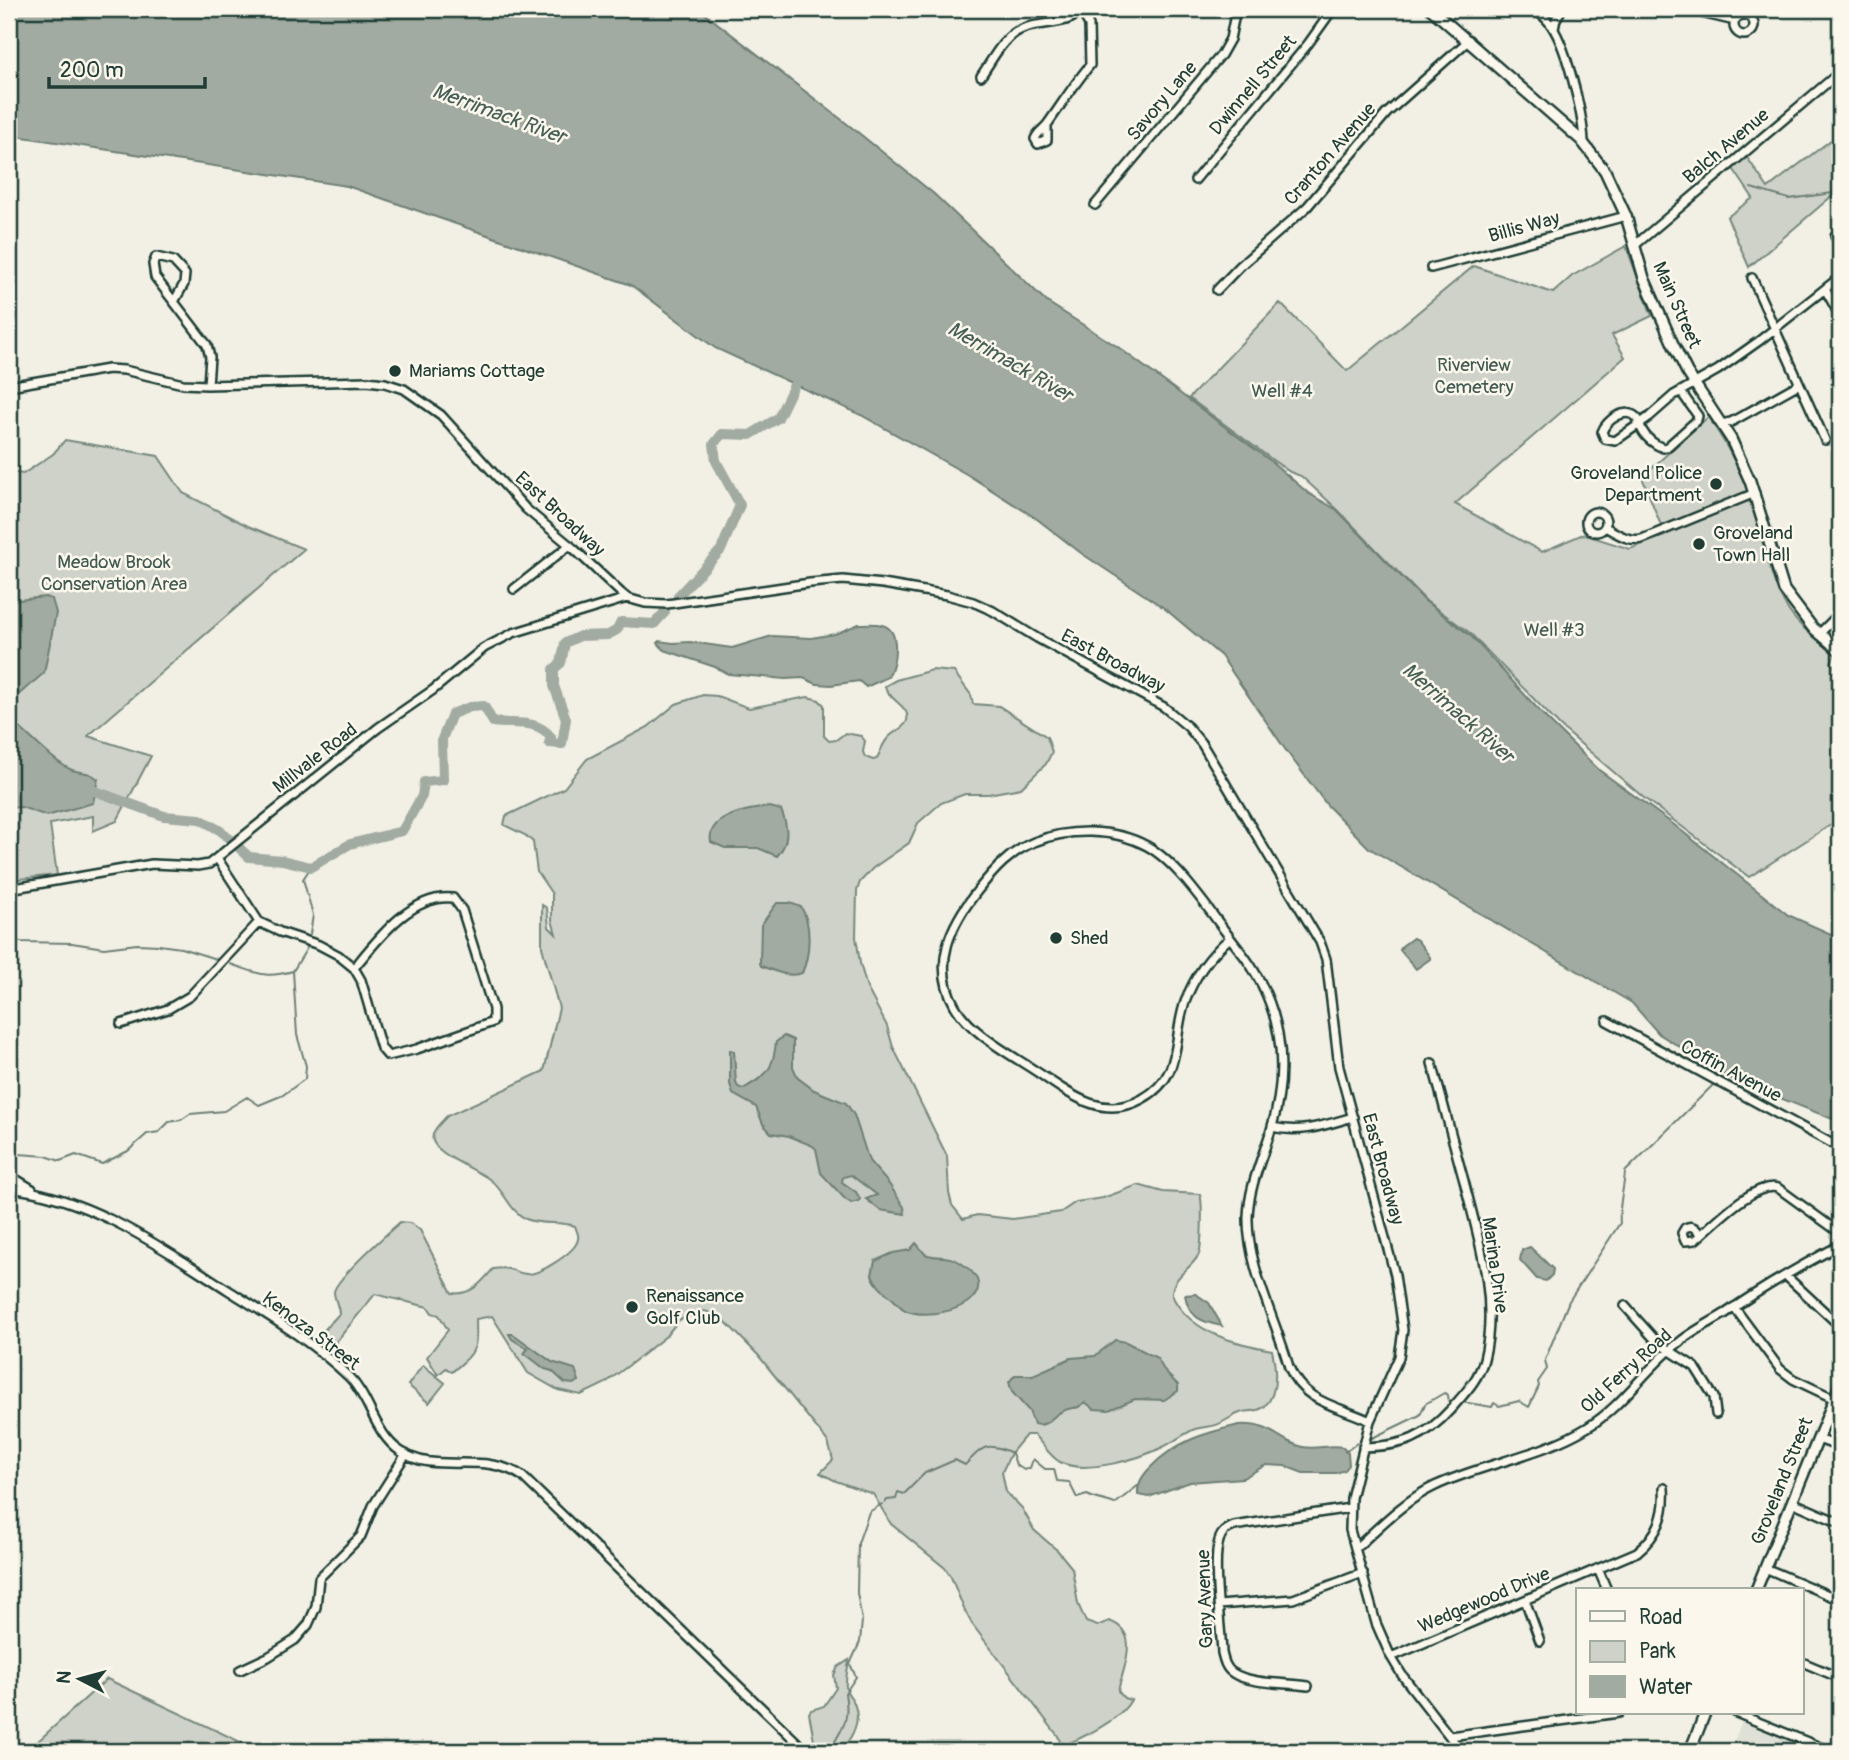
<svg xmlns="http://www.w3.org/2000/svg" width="1849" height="1760" viewBox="0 0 1849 1760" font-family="Pangolin,sans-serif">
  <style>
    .built { fill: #e0e1d6 }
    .green { fill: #cfd2c8; stroke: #77887e; stroke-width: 2 }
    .water { fill: #a2aba1; stroke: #6e7f75; stroke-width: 2 }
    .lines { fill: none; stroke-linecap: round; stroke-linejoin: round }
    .stream { stroke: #6e7f75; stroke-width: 2 }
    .river { stroke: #a2aba1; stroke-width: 10 }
    .minor-casing { stroke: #1f3d34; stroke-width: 12 }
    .major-casing { stroke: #1f3d34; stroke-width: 14 }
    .minor { stroke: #fbf7ec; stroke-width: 7 }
    .major { stroke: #fbf7ec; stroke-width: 9 }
    .poi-dot { fill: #1f3d34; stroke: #fbf7ec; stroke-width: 2.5 }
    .labels { text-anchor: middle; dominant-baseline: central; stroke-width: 5; stroke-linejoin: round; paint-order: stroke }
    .street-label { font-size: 19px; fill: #1f3d34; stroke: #fbf7ec }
    .park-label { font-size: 19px; fill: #425b52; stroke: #fbf7ec }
    .poi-label { font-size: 19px; fill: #1f3d34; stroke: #fbf7ec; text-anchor: start }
    .water-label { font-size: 21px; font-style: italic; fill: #465e55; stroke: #fbf7ec }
  </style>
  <rect width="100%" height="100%" fill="#f2f0e5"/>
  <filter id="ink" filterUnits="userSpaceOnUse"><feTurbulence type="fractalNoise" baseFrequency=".0143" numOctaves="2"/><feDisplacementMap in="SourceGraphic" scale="14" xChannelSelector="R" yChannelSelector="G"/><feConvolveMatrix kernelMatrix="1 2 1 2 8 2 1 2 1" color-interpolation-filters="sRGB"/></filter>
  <g filter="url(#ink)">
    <!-- built -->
    <path class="built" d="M1742 1721 1817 1751H1730Z"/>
    <!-- green -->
    <path class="green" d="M1840 133V189L1749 267 1727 217 1753 198 1732 167 1746 156 1768 188Z
      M1626 246 1652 316 1612 335 1625 357 1455 504 1542 552 1583 534 1630 549 1665 536 1642 477 1708 417C1729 447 1745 479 1756 514 1767 549 1770 590 1795 619 1807 633 1822 643 1836 654L1831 662 1840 676V819L1749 877 1644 798 1561 727 1470 633 1426 601 1337 509 1301 476 1290 472 1274 461 1189 398 1280 303 1347 371 1474 266 1553 293 1572 276Z
      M65 440 158 456 183 493 248 526 304 549 88 736 151 756 117 821 93 831V816L50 824 57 875 9 880V472L23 474 53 454Z
      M932 670 954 672 971 695 973 704 999 706 1047 737 1052 752 1046 764 1021 788 988 794H965L941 803 918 823 909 843 873 868 860 882 857 891 856 937 860 963 867 988 887 1026 893 1047 947 1156 949 1193 952 1205 963 1219 977 1215 1013 1219 1061 1212 1076 1202 1103 1198 1138 1185 1163 1192 1200 1194C1203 1202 1202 1245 1199 1254 1193 1268 1172 1276 1172 1294 1173 1299 1177 1304 1180 1308 1201 1336 1240 1344 1272 1350 1276 1368 1279 1392 1265 1406 1258 1413 1248 1410 1240 1413 1231 1416 1225 1422 1216 1425 1209 1427 1202 1427 1195 1429 1183 1434 1174 1442 1163 1447 1139 1459 1084 1475 1060 1462 1050 1457 1042 1443 1034 1435H1026L1011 1453 1002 1472 1006 1492 1022 1508 1034 1530 1058 1551 1072 1568 1078 1604 1086 1622 1097 1626 1109 1621C1142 1632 1123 1668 1118 1691L1124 1698 1131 1700C1120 1720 1088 1735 1067 1744L1060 1742 1058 1736 972 1624 964 1609 951 1577 945 1568 891 1524 873 1494 836 1481 820 1473 833 1460 828 1442 758 1355 721 1317 705 1311 679 1320 666 1336 632 1363 604 1384 581 1395 558 1390 528 1373 492 1316 476 1319C477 1352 476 1351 452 1372L446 1368 438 1375 427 1357 448 1330 439 1315 432 1313 428 1307 375 1294 326 1354 312 1343 339 1314C339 1307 334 1298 334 1292 335 1279 388 1233 400 1222L410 1223 420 1230 452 1293C471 1296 482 1282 493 1269 511 1266 512 1272 526 1274 538 1276 573 1253 577 1242 580 1236 577 1232 575 1226 559 1220 542 1226 526 1219 509 1211 504 1189 489 1179 475 1169 442 1157 434 1143 428 1133 441 1123 447 1116L544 1071 559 1008 542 947V905L547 908 549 927 556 934 552 920V894L537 872 533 842 525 835 504 825 506 816 564 788 587 759 648 727 676 704 703 695 717 696 749 708 808 697 819 700 824 705V736L829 741 836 740 845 733 861 736 865 741 863 752 865 757 873 760 877 759C880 752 883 743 888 738 893 732 902 729 906 723 914 707 887 700 885 686L896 680Z
      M423 1365 445 1383 429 1403 408 1385Z
      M849 1660C848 1670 845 1678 846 1688 847 1695 852 1697 854 1703 862 1722 852 1737 841 1751H816L809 1713 811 1710 824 1706 836 1688 834 1675 838 1667Z
      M107 1679 247 1745 252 1751H27Z"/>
    <!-- water -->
    <path class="water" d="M9 9H699L855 130 934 194 1047 302 1118 347 1272 462 1308 493 1337 510 1425 601 1471 636 1547 719 1599 770 1673 824 1788 915 1840 938V1122L1730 1078 1659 1034 1632 1003 1369 848 1327 805 1287 752 1221 656 1164 608 1081 553 1037 519 968 475 861 415 715 348 631 285 347 186 9 135Z
      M45 597 52 599 56 613 44 673 11 701 10 719C26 732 54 763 72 770 84 774 86 770 98 779L93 803 47 816 21 807 9 808V601Z
      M859 624C866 624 875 623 882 625 902 630 895 664 888 677L866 687 859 681 831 685 817 684 803 678 785 679 728 674 715 667 664 650 658 643 659 641 673 643 690 642 732 648 772 636 811 638 835 634Z
      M770 807 781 810C788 827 790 842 777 856L758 848H725L711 842C706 815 751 809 770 807Z
      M777 903H790L801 907C812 924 810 955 802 973 788 978 775 971 761 966L760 963 761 925Z
      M1413 938 1417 940 1430 957V959L1416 969 1400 950 1402 946Z
      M784 1036 793 1040V1067L798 1078 814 1090 846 1103 854 1115 869 1161 889 1184 904 1207 905 1214 880 1210 866 1199 877 1195 851 1175 843 1177 842 1182 856 1192 860 1199 859 1201 851 1203 845 1199 821 1173 816 1149 813 1146 789 1136 771 1133 763 1124 756 1107 733 1094 730 1084V1050L734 1051 736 1083 738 1087 743 1089C767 1075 773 1071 776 1042Z
      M916 1243 925 1254C937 1259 949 1254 961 1263 1012 1297 937 1324 905 1310 900 1307 897 1303 893 1299 884 1291 877 1287 872 1275L875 1261 893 1253 910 1250Z
      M1530 1247 1553 1269 1552 1275 1546 1281 1537 1279 1520 1260 1522 1250Z
      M1196 1294 1209 1303 1222 1326C1202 1322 1189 1318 1185 1295Z
      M509 1334H513L552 1362 575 1369 579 1381 573 1384 565 1383 552 1371 545 1369 524 1353 528 1349 512 1339Z
      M1115 1340 1126 1342 1157 1358 1165 1372 1178 1385V1391L1164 1400 1135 1399 1109 1410 1094 1409 1085 1402C1076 1411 1075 1406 1065 1410 1052 1414 1049 1428 1034 1424L1029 1411 1012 1392 1009 1382 1015 1375H1033L1071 1358 1095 1356Z
      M1239 1425C1273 1423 1277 1441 1303 1447 1316 1450 1329 1444 1342 1447L1348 1453 1349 1465 1345 1470 1336 1473H1303L1285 1466 1266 1465 1243 1478 1190 1482 1149 1497 1138 1495C1137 1483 1143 1475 1151 1467 1176 1441 1205 1433 1239 1425Z"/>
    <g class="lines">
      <!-- stream -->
      <path class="stream" d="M1751 188 1789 199 1840 192
        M310 934 313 915 303 879 311 867
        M9 940 21 942 72 943 104 948 137 944 159 945 181 948 216 959
        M230 964C258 973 264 979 293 971
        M9 1156 19 1154 46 1156 60 1161 76 1155 102 1164 128 1151 147 1134 159 1132 169 1122 181 1120 190 1114 224 1111 247 1097 259 1105 283 1095 305 1079 306 1066 297 1035 293 971 307 948
        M1462 1402 1492 1407 1494 1403 1499 1406 1519 1401 1529 1407 1539 1386 1538 1382 1547 1369 1545 1360 1569 1301 1620 1223C1618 1205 1624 1190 1625 1172L1713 1085
        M1370 1439 1420 1415 1425 1404 1444 1393 1448 1395 1449 1402
        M1345 1452 1357 1443
        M885 1503 887 1500 896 1499 898 1492 904 1494 925 1473 955 1460 965 1465C983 1446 987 1441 1012 1453L1016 1465 1024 1470 1030 1468 1033 1459 1045 1469H1054L1057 1481 1069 1482 1077 1498 1087 1495C1097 1500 1105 1500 1115 1504L1140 1484
        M829 1751C843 1728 850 1721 845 1693L856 1677 850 1664 860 1642 862 1621 857 1593 858 1543 869 1512 882 1504"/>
      <!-- river -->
      <path class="river" d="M678 596 721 550 740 505 716 461 714 444 722 434 750 435 778 418 799 375
        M84 787 164 816 200 819 221 831 249 857 282 860 311 867 350 844 402 831 422 796 424 782 443 780 442 739 452 714 470 707 484 706 493 722C514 725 536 718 551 737L549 743 562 744 566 719 554 686V669L561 663 565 643 580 636 608 635 617 630 621 622 654 624 665 612"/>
      <!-- minor casing -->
      <g class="minor-casing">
        <path id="minor" d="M1529 9C1536 11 1543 15 1548 21 1566 41 1583 115 1584 142
          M1684 9 1735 21
          M1734 25a10 10 0 1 1 20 0a10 10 0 1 1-20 0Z
          M1554 29 1556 19 1562 9
          M981 76C991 62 1001 41 1016 32 1037 19 1066 29 1083 9
          M1047 125V140L1038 144 1035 139C1038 131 1045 129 1049 122 1063 102 1075 83 1090 65L1089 25 1082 12
          M1195 180 1308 44 1333 9
          M1095 205 1221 55 1230 39 1236 9
          M1835 236 1840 246
          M1634 246 1840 72
          M1431 268 1626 216
          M1752 278 1825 440
          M1825 289 1840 316
          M1217 290 1240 266 1307 207 1387 113 1469 40
          M175 300 184 284 185 274 173 261 156 257 153 264 155 277 207 345 210 357 208 385
          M9 386 108 369 124 370 183 384 207 385 367 381 385 383 404 389 441 415 526 509 573 548 621 593 627 598 645 603 667 604 810 583 843 580 883 584 947 595 973 602 993 611 1037 638 1164 707 1188 727 1202 744 1320 942 1326 959 1339 1067 1395 1275 1403 1330 1399 1357 1370 1421 1351 1498 1350 1530 1376 1623 1390 1655 1402 1675 1461 1751
          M1681 392 1698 416 1697 420 1667 447 1663 448C1655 445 1646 438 1642 430 1640 426 1641 422 1638 419 1627 405 1606 420 1602 432L1605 439 1615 441 1649 417 1674 395 1718 370 1759 341 1840 277
          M1721 424 1731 422 1799 384
          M1586 522a10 10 0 1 1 20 0a10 10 0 1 1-20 0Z
          M1605 527C1617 533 1628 542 1642 539L1755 493
          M514 589 570 545
          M1819 634 1840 613
          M217 858 259 922 280 932 319 945 338 955 354 968C377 940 412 893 453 898L462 910 493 1009V1022L417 1049 388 1056 381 1048 361 980 354 968
          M9 889 152 864 198 866 209 864 378 728 433 690 484 648 513 633 627 598
          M1230 938C1210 955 1194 977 1185 1002 1172 1039 1184 1076 1142 1099 1106 1119 1075 1098 1046 1078 1018 1058 972 1036 955 1006 931 964 951 924 978 890 994 870 1010 852 1034 842 1068 828 1114 828 1147 846 1180 864 1213 917 1238 948 1281 1001 1291 1064 1271 1130 1262 1159 1249 1186 1248 1217 1247 1266 1276 1320 1289 1367 1303 1403 1339 1406 1370 1421
          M1607 1021 1840 1148
          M121 1024 168 1009 190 996 259 922
          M1272 1127C1301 1134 1325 1125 1353 1117
          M9 1175 32 1189
          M9 1188C90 1197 161 1247 228 1290 269 1316 314 1343 349 1377 370 1398 374 1433 400 1451 435 1476 482 1450 522 1476L806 1751
          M1701 1235C1696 1229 1693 1224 1685 1228L1682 1233 1685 1241 1695 1240C1713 1225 1754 1181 1778 1188L1840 1233
          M1786 1276 1840 1326
          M1625 1306 1658 1343 1695 1367 1714 1397 1716 1414
          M1734 1307 1780 1369 1793 1379 1835 1399
          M1818 1439 1840 1447
          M1363 1447C1404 1446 1425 1438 1452 1408 1465 1393 1479 1379 1484 1359 1499 1301 1478 1237 1464 1181 1453 1142 1443 1102 1432 1063
          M1792 1502 1840 1523
          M1356 1548C1380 1526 1405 1500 1435 1486 1484 1463 1541 1456 1588 1427 1624 1405 1647 1366 1681 1341 1695 1330 1711 1322 1726 1313 1762 1288 1802 1265 1840 1245
          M1765 1568 1840 1600
          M1598 1569 1607 1590
          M1525 1600 1540 1641
          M1219 1605 1293 1599 1363 1573
          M1391 1657 1637 1552C1658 1535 1666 1515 1664 1488
          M1802 1662 1840 1678
          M240 1670 268 1657 295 1640 308 1625 316 1607 319 1578 361 1536 373 1506 406 1454
          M1308 1686C1288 1683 1249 1684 1233 1673 1226 1669 1224 1661 1222 1653 1221 1629 1212 1561 1219 1541 1221 1532 1227 1529 1234 1526L1350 1508
          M1736 1713 1830 1751
          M1450 1736 1619 1713"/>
      </g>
      <!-- major casing -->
      <g class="major-casing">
        <path id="major" d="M1431 9 1581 140 1605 171 1626 216 1644 278 1673 344 1687 372 1731 439 1750 481 1784 590 1812 627 1840 651
          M1756 1590 1840 1385
          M1690 1751 1705 1713"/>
      </g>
      <!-- minor -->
      <use href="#minor" class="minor"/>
      <!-- major -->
      <use href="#major" class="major"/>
    </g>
  </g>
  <!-- markers -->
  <g class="poi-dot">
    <circle cx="395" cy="371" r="7"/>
    <circle cx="1716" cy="484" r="7"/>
    <circle cx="1699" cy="544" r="7"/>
    <circle cx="1056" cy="938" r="7"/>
    <circle cx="632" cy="1307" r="7"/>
  </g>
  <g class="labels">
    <!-- street labels -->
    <g class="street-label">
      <text transform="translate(1253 85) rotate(-50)">Dwinnell Street</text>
      <text transform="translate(1162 101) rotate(-50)">Savory Lane</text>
      <text transform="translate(1726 146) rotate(-40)">Balch Avenue</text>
      <text transform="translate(1330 154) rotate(-49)">Cranton Avenue</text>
      <text transform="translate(1524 227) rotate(-15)">Billis Way</text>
      <text transform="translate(1677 305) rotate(66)">Main Street</text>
      <text transform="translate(560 514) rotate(43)">East Broadway</text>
      <text transform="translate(1113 661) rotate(28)">East Broadway</text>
      <text transform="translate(315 758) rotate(-38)">Millvale Road</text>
      <text transform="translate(1731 1071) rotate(28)">Coffin Avenue</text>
      <text transform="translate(1383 1169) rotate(75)">East Broadway</text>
      <text transform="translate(1495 1265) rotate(82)">Marina Drive</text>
      <text transform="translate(311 1331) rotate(37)">Kenoza Street</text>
      <text transform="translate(1626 1371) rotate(-42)">Old Ferry Road</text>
      <text transform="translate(1782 1481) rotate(-68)">Groveland Street</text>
      <text transform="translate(1205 1599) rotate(-92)">Gary Avenue</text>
      <text transform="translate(1484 1600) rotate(-23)">Wedgewood Drive</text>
    </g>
    <!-- park labels -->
    <g class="park-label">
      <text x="1474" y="365">Riverview<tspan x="1474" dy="22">Cemetery</tspan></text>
      <text x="1282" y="391">Well #4</text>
      <text x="114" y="562">Meadow Brook<tspan x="114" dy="22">Conservation Area</tspan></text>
      <text x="1554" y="630">Well #3</text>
    </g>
    <!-- poi labels -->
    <g class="poi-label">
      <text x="409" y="371">Mariams Cottage</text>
      <text x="1702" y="473" text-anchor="end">Groveland Police<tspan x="1702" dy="22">Department</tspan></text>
      <text x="1713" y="533">Groveland<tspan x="1713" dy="22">Town Hall</tspan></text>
      <text x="1070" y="938">Shed</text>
      <text x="646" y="1296">Renaissance<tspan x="646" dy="22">Golf Club</tspan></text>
    </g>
    <!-- water labels -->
    <g class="water-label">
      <text transform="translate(499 114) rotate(20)">Merrimack River</text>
      <text transform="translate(1010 362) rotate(30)">Merrimack River</text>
      <text transform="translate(1458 713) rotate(41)">Merrimack River</text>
    </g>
  </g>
  <!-- margin -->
  <rect width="1849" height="1760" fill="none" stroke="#fbf7ec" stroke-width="35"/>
  <rect x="18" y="18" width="1814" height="1725" fill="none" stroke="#1f3d34" stroke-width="2.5" filter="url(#ink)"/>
  <!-- legend -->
  <rect x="1576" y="1588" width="228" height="126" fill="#fbf7ec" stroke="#a3ada2" stroke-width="2"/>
  <rect x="1590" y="1611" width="35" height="10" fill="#fbf7ec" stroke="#a3ada2" stroke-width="2"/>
  <text x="1639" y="1624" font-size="21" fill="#1f3d34">Road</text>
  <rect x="1590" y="1641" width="35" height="21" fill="#cfd2c8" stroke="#a3ada2" stroke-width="2"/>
  <text x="1639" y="1658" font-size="21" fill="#1f3d34">Park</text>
  <rect x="1590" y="1676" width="35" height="21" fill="#a2aba1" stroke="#a3ada2" stroke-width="2"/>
  <text x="1639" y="1694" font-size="21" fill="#1f3d34">Water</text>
  <!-- north arrow -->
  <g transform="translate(80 1679) rotate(276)" stroke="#fbf7ec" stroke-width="5" paint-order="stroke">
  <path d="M0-5L12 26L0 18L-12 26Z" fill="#1f3d34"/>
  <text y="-10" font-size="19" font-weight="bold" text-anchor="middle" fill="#1f3d34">N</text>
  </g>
  <!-- scale -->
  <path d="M49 77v10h156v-10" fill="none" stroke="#1f3d34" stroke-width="3.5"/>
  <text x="60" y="77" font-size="21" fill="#1f3d34" stroke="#fbf7ec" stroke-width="5" paint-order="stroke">200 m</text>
</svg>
